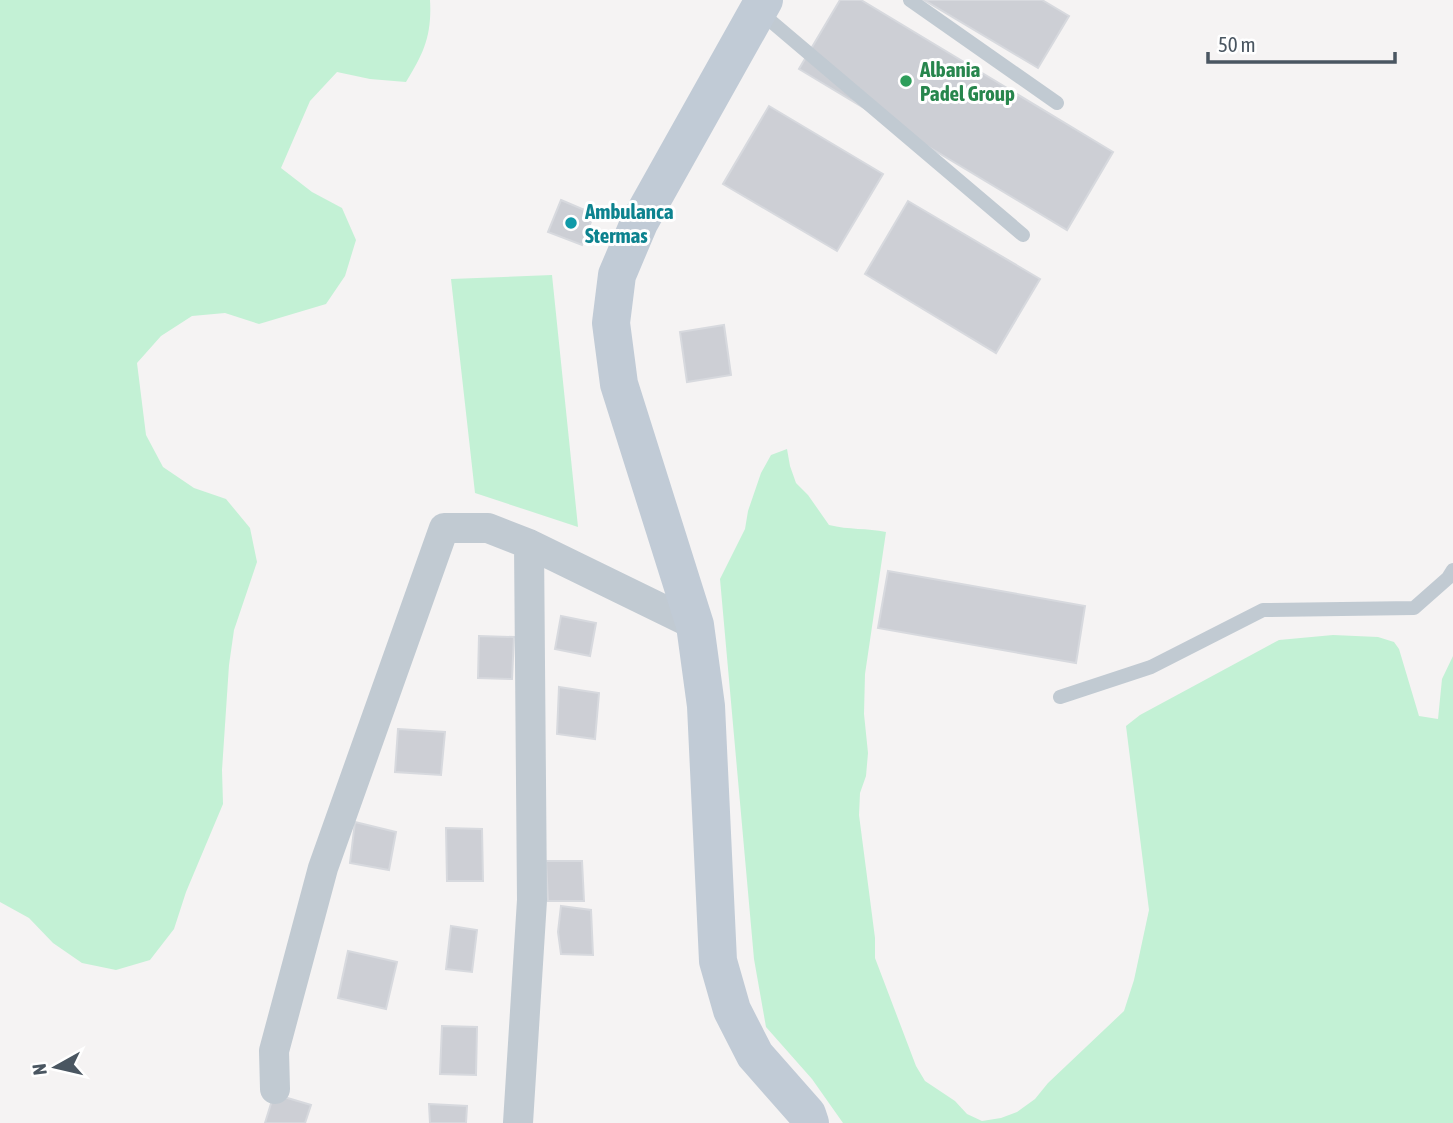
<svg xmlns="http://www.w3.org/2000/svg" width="1453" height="1123" viewBox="0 0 1453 1123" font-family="'Asap Condensed',sans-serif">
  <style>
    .green { fill: #c3f1d5 }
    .building { fill: #cdcfd5; stroke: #d7d9de; stroke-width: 2 }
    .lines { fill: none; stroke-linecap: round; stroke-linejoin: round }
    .lane { stroke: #c1cad2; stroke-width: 14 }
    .street { stroke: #c1cad2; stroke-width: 30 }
    .secondary { stroke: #c1cbd6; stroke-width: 38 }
    .leisure-dot { fill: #2e9e5b; stroke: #fff; stroke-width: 2.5 }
    .culture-dot { fill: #0f9aa8; stroke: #fff; stroke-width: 2.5 }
    .labels { text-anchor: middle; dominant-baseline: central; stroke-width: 6; stroke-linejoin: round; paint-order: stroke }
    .leisure-label { font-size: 21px; font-weight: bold; fill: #27864d; stroke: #fff; text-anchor: start }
    .culture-label { font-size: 21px; font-weight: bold; fill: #0d838f; stroke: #fff; text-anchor: start }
  </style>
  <rect width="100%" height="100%" fill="#f5f3f3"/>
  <!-- green -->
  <path class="green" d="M0 0H430C432 35 424 53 406 82L370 79 337 72 310 101 281 168 312 192 342 208 356 240 345 276 326 304 259 324 225 313 192 316 161 336 137 363 146 435 163 467 194 488 226 499 250 528 257 562 234 630 229 665 222 770 223 804 186 892 174 929 150 960 116 970 82 963 53 943 29 918 0 902Z
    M552 275 578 527 475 493 451 279Z
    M787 449 790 466 796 483 808 495 829 525C849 530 867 528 886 532L865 674 864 714 868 753 866 776 860 793 859 815 875 938V958L916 1066 925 1081 955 1101 967 1114 982 1121 1001 1118 1017 1112 1035 1099 1048 1083 1124 1011 1134 980 1149 910 1126 726 1140 715 1279 640 1333 635 1378 637 1394 642 1399 649 1419 716 1438 719 1442 679 1453 656V1123H843L812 1079 766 1027 754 959 720 579 745 529 748 511 761 473 771 455Z"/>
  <!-- building -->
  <path class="building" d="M840 0H861L1113 152 1067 230 799 69Z
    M924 0H1042L1069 16 1038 68Z
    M769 106 883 174 837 251 723 184Z
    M561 200 594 214 582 245 548 232Z
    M908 201 1040 279 996 353 865 274Z
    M724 325 731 375 687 382 680 332Z
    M888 571 1085 606 1076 663 878 628Z
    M561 616 596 623 590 656 555 649Z
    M479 636 514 637 512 679 478 678Z
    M559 687 599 693 595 739 557 734Z
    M398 729 445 732 441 775 395 772Z
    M355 822 396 832 389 870 350 863Z
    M446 828 482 829 483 881H447Z
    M546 861H582L584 901H548Z
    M561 906 591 910 593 955 561 954 558 932Z
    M451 926 477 930 472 972 446 969Z
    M348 951 397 962 386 1009 338 998Z
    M442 1026 477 1027 476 1075 440 1074Z
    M274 1094 311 1105 305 1123H265Z
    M429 1104 467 1106 466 1123H430Z"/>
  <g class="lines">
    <!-- lane -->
    <path class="lane" d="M910 0 1057 103
      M760 12 1023 235
      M1060 697 1151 667 1263 610 1414 608 1448 578 1453 570"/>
    <!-- street -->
    <path class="street" d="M275 1089 274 1051 323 868 444 528H488L529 544 695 625
      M518 1123 532 900 529 544"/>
    <!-- secondary -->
    <path class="secondary" d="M764 0 639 223 617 275 611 323 619 384 695 625 706 706 718 961 732 1010 755 1055 807 1114 810 1123"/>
  </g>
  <!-- markers -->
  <circle class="leisure-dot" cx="906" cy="81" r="7"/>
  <circle class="culture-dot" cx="571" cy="223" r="7"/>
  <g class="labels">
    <!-- leisure labels -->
    <g class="leisure-label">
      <text x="920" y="69">Albania<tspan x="920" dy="24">Padel Group</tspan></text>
    </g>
    <!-- culture labels -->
    <g class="culture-label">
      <text x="585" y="211">Ambulanca<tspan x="585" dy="24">Stermas</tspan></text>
    </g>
  </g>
  <!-- north arrow -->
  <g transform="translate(56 1067) rotate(262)" stroke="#ffffff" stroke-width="5" paint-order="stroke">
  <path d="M0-5L12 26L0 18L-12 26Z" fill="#4a5661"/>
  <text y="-10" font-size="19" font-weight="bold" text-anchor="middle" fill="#4a5661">N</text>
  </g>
  <!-- scale -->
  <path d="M1208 52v10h187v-10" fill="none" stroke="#4a5661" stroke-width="3.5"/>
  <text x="1218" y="52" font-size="21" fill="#4a5661" stroke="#ffffff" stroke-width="5" paint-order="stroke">50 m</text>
</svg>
